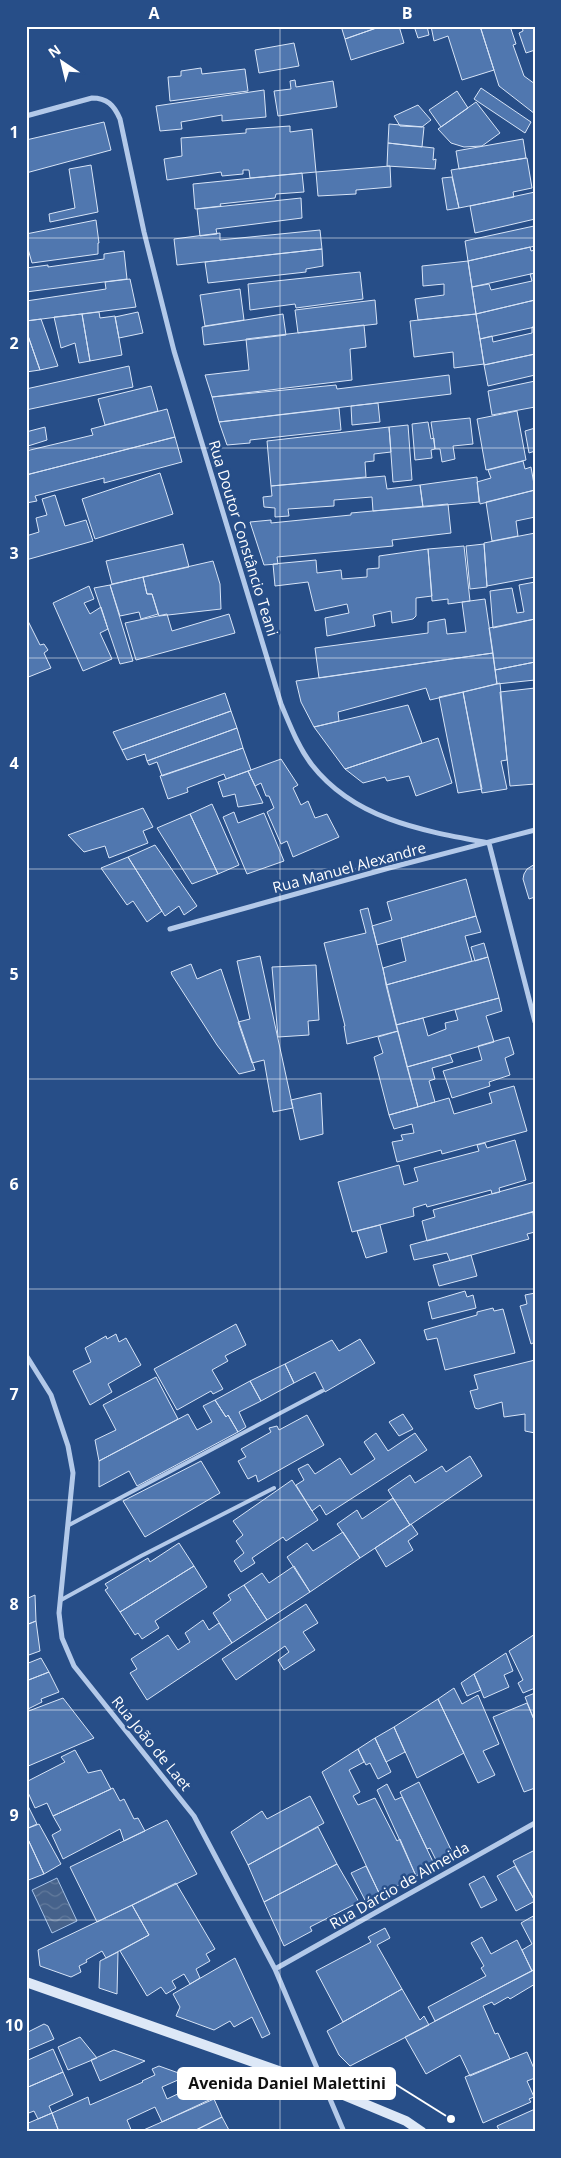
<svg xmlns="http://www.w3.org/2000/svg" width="561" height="2158" viewBox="0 0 561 2158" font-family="'Open Sans',sans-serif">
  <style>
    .water { fill: url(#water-waves); stroke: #a8c4e9 }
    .building { fill: #5077af; stroke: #d7e4f7 }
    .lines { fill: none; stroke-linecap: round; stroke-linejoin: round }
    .lane { stroke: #b3c9e9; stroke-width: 4 }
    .street { stroke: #b3c9e9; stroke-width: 5 }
    .secondary { stroke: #dde8f7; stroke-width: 10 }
    .grid { fill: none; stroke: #fff; stroke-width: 1; stroke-opacity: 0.55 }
    .labels { text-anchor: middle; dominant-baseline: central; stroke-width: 5; stroke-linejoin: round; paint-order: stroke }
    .street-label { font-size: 15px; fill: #fff; stroke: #274e88 }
    .leader { fill: none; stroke: #fff; stroke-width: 2 }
    .callout-dot { fill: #fff; stroke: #274e88; stroke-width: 2 }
    .callout { fill: #fff; stroke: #fff; stroke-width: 2 }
    .callout-label { font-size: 16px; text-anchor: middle; font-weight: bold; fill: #111 }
    .neatline { fill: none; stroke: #fff; stroke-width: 2 }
    .grid-label { font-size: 16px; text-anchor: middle; font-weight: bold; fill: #fff }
  </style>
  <defs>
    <pattern id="water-waves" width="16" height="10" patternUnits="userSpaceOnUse" patternTransform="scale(1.25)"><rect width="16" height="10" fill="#46628b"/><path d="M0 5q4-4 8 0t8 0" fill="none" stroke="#627a9c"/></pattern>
  </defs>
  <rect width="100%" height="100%" fill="#274e88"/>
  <!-- water -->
  <path class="water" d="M57 1878 77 1921 52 1933 32 1890Z"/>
  <!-- building -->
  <path class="building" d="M341 26H382L345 39Z
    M382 26H399L404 43 351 60 345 39Z
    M414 26H427L429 35 418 38Z
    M431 26H480L494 70 462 80 448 36 434 41Z
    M480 26H510L516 44 513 45 524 76 535 84V114L499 86Z
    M522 26H535V50L526 53 519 33 523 31Z
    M294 43 299 66 259 73 255 50Z
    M201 68 202 74 245 69 248 91 170 101 168 77 181 76V71Z
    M295 80 296 87 333 81 337 107 278 116 274 91 291 89 290 81Z
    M481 88 531 122 525 133 474 99Z
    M264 90 266 117 222 121V115L181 122 182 129 160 131 156 106Z
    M457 91 468 108 441 127 429 110Z
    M476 102 500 133 482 146 464 147 451 143 438 129Z
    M418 105 431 120 422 127 400 126 394 116Z
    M104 122 111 150 26 173V140Z
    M389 124 424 127 422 147 388 143Z
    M290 126V132L312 129 316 172 250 178 249 170H243V174L222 176 221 172 167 180 164 159 182 156 181 138 246 133V129Z
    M523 139 526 158 459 169 456 151Z
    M388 143 434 148 433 160 436 159 435 169 387 166Z
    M527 158 532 188 513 192 514 197 459 208 451 170Z
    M91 165 98 212 50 222 49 214 75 208 69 169Z
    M390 166 391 187 356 190V194L318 196 316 172Z
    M302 173 304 192 276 194 275 198 220 204 221 206 195 209 193 184Z
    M452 177 459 208 447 210 442 178Z
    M535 192V219L475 233 470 206Z
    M301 198 302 218 216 229 217 234 200 236 197 209Z
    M96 220 99 243H98V254L32 263 26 242V234Z
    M534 226 535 246 468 261 465 241Z
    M320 230 322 249 177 265 174 239 220 233V240Z
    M530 247 531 251 535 250V273L472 287 468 261Z
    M322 249 323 266 306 269V272L208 283 205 262Z
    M124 251 127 279 26 292V268L48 265V267L104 259V254Z
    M468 261 476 314 418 320 415 299 444 295V284L423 286 422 266Z
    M360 272 363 299 296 308 295 304 250 310 248 284Z
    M535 273V300L476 314 472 287 489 284 491 290 532 281 530 274Z
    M130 279 136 307 26 321V301L106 289 105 282Z
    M240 289 244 320 205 326 200 295Z
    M375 300 377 324 298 333 295 310Z
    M535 300V327L480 339 476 314Z
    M99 312 100 318 115 316 122 355 90 361 82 314Z
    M138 312 143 333 119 338 115 317Z
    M82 314 90 361 79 363 75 343 61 348 54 317Z
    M283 314 286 335 204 345 202 327Z
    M476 314 484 364 454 368 453 352 414 357 410 321Z
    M41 319 58 366 40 370 26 330V321Z
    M364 325 366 347 350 349 352 380 212 397 205 375 249 370 246 339Z
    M532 327H535V354L484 365 480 339 492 336 493 342 532 333Z
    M26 330 40 370 26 372Z
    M535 354V375L488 386 484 365Z
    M129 366 133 387 26 410V389Z
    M449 375 451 394 219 422 212 397 336 385 337 389Z
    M535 381V407L492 415 488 391Z
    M151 386 158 411 105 425 98 399Z
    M378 403 380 422 352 425 351 406Z
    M339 408 341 430 250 440V443L227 445 219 422Z
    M167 409 175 437 26 475V451L93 435 91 429Z
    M517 411 526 460 486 470 477 419Z
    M470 418 473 444 453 446 455 459 442 462 440 449H435L431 422Z
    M428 422 431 439 434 438 435 449 431 450 432 458 415 460 412 424Z
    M408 425 412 480 393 482 389 427Z
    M45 427 47 440 28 446 26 432Z
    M389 427 391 452 374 454V461L365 462 366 477 271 486 267 441Z
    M535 428V451L529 453 525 431Z
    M175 437 182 462 104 483V478L35 496 37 501 26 503V475Z
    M523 461 525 469 531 467 535 490 480 504 477 482 491 478 488 470Z
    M160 473 173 514 95 539 82 499Z
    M385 476 387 489 420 485 423 507 373 511 372 497 334 500V506L288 509 289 516 275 517V508L264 507 263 497 272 496 271 486Z
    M477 477 479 502 423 507 420 485Z
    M535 490V517L516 521 518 536 492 541 486 502Z
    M55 495 65 526 86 520 93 541 26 560V536L39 532 36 518 47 515 42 499Z
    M448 504 451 533 392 540 393 546 277 557 278 564 264 565 250 522 271 520V523L351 515V513Z
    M535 533V577L487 586 484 543Z
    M183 544 189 567 112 584 106 561Z
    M484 544 487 587 470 589 466 546Z
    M464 546 470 601 448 604V599L432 601 428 549Z
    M428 549 432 596 416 598V616L413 619 392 623 391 611 373 615 375 626 327 636 325 618 349 613 347 604 315 611 308 582 275 586 273 564 316 560 317 573 341 570 342 579 367 577V569L379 568V556Z
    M213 561 220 584 221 609 159 616 152 594H147L143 577Z
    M143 577 147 594H152L158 614 141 619 139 612 120 616 110 585Z
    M535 582V619L493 628 490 591 512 588 517 613 524 612 519 585Z
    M110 585 133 661 120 664 94 588Z
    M89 586 94 599 84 603 90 614 101 607 108 629 100 633 112 659 83 671 53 603Z
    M485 599 493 653 319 678 315 648 428 633V622L445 619 447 634 466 632 462 602Z
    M167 614 172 631 229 614 235 633 136 660 125 623Z
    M26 617 40 645 44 644 48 650 44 653 51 668 26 678Z
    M535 619V662L495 670 489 628Z
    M493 653 497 684 430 700 426 688 338 712 339 721 314 727 301 702 296 681Z
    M535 662V680L497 684 495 670Z
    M500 683 507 760 501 761 507 789 482 793 463 692Z
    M535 688V784L510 786 500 692Z
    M463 692 482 789 458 793 439 697Z
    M225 693 231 711 122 750 113 732Z
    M408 705 422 743 345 769 314 727Z
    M231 711 237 728 147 761 145 754 127 760 122 750Z
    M237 728 243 748 162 776 157 762 149 765 147 761Z
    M438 738 452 783 416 796 409 776 387 781 385 777 363 783 345 769Z
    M243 748 251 770 226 779 224 774 187 788 188 792 168 799 160 776Z
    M281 759 298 785 293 788 301 805 308 801 315 818 327 814 339 837 293 857 287 841 281 844 267 812 274 808 269 796H266L261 783 255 786 248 771Z
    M248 771 263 803 238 807 235 794 223 797 218 782Z
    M212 804 239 865 218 874 190 814Z
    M143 808 153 827 143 831 148 843 109 858 105 846 84 852 68 835Z
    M234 812 238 823 264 813 284 861 247 874 223 817Z
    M190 814 218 874 192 884 157 828Z
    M155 845 197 906 184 915 179 906 165 916 128 857Z
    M128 857 162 911 147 922 133 901 127 905 101 868Z
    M535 864V897L529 899 523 879 524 874 527 869Z
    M466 879 476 916 377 945 372 926 392 920 387 902Z
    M368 908 398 1031 347 1044 344 1026H345L324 943 366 933 360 910Z
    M476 916 481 932 465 936 472 961 386 985 383 968 406 961 401 938Z
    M484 943 488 957 475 961 471 947Z
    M260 956 293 1108 273 1112 264 1060 252 1063 238 1022 250 1019 237 961Z
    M488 957 499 998 396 1025 386 985Z
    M191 964 197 979 221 969 255 1070 239 1074 217 1045 172 975 171 972Z
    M316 965 319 1020 308 1021 309 1035 278 1037 272 967Z
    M499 998 502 1011 486 1016 494 1042 407 1067 396 1025 423 1018 428 1036 446 1029 445 1023 458 1020 455 1010Z
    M398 1031 418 1107 389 1115 374 1057 383 1053 378 1037Z
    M509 1037 514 1054 505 1058 510 1075 489 1082 490 1086 452 1098 443 1071 482 1060 478 1046Z
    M450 1055 453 1062 432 1068 435 1079 429 1081 435 1102 418 1107 407 1067Z
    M514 1086 527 1131 442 1154 441 1150 397 1162 392 1142 403 1140 401 1135 414 1133 412 1124 394 1129 389 1115 449 1098 454 1114 492 1103 489 1093Z
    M321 1093 323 1134 300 1140 291 1100Z
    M515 1140 526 1180 499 1188 500 1192 492 1194 491 1190 427 1207 426 1204 413 1208 414 1216 352 1232 338 1182 399 1165 404 1185 418 1181 414 1168 479 1151 477 1145 485 1143 487 1148Z
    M535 1182V1211L427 1241 422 1221 435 1217 433 1210Z
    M533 1212 535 1232 527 1234 529 1239 450 1261 447 1253 414 1260 410 1245Z
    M380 1225 387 1252 366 1258 357 1231Z
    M471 1255 477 1276 439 1286 433 1265Z
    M465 1291 467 1297 473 1295 476 1308 432 1319 428 1302Z
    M535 1293V1342L531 1344 520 1306 527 1304 525 1295Z
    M493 1308 494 1311 503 1309 515 1353 445 1370 437 1338 427 1340 424 1330 477 1315V1312Z
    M236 1324 246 1345 225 1356 228 1361 212 1370 223 1389 213 1394 211 1391 177 1410 154 1369Z
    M116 1334 119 1342 126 1338 141 1365 108 1384 112 1392 90 1405 73 1371 91 1362 85 1348 106 1336 107 1339Z
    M360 1339 375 1363 325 1392 315 1372 294 1383 285 1364 332 1340 339 1351Z
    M535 1360V1433L525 1431V1414L504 1417 502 1402 478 1409 475 1408 470 1391 478 1389 474 1375Z
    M285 1364 294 1383 261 1401 250 1381Z
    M156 1377 178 1419 99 1461 95 1440 116 1430 103 1405Z
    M250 1381 261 1401 239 1412 246 1427 238 1432 228 1415 226 1417 215 1400Z
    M215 1400 226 1417 228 1415 238 1432 137 1486 129 1471 99 1487V1461L188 1414 197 1430 212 1422 203 1406Z
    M403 1414 413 1429 399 1436 389 1422Z
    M307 1415 324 1445 258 1482 256 1475 248 1479 238 1461 246 1457 241 1449 271 1432 269 1428 277 1426 279 1430Z
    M376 1433 388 1451 415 1433 427 1450 326 1515 320 1505 312 1511 296 1485 304 1480 298 1469 308 1464 315 1474 340 1458 351 1475 375 1459 364 1442Z
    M470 1456 482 1476 410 1525 388 1490 410 1475 415 1483 442 1466 446 1472Z
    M201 1461 220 1493 145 1537 123 1501Z
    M292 1480 318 1520 286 1541 283 1537 252 1558 255 1563 241 1572 234 1561 244 1553 236 1541 243 1535 233 1521Z
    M393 1498 410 1525 360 1558 337 1524 357 1510 362 1519Z
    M411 1524 418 1534 408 1541 413 1550 386 1567 375 1548Z
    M343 1532 360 1558 310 1592 287 1557 307 1543 313 1551Z
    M179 1543 194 1566 120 1612 105 1590 108 1588 105 1584 148 1558 150 1562Z
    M194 1566 207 1587 155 1621 159 1628 142 1639 138 1633 135 1635 120 1612Z
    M294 1566 310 1592 267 1620 244 1585 262 1573 269 1583Z
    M244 1585 267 1620 232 1643 213 1613 231 1600 228 1595Z
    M35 1595 36 1621 26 1625V1599Z
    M306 1604 318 1623 303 1632 315 1650 284 1670 278 1660 289 1652 285 1646 236 1680 222 1659Z
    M203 1620 209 1630 219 1623 232 1643 147 1700 130 1673 137 1669 131 1659 168 1635 178 1650 190 1642 185 1633Z
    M36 1621 40 1651 26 1656V1625Z
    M535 1634V1688L523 1693 518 1683 523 1680 509 1651Z
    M506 1653 513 1671 504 1675 509 1687 484 1698 474 1674Z
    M41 1658 49 1672 26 1681V1664Z
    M49 1672 59 1692 41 1699 42 1702 26 1710V1681Z
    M474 1674 481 1690 467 1696 461 1683Z
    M454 1688 462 1704 478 1695 499 1744 483 1751 495 1775 478 1783 438 1699Z
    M535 1693V1722L525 1697Z
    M63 1698 94 1738 26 1767V1712Z
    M438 1699 464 1753 417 1778 394 1727Z
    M527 1703 535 1722V1788L524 1792 493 1717Z
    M394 1727 405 1752 386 1762 375 1738Z
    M375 1738 391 1772 378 1779 370 1763 366 1765 358 1749Z
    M358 1749 364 1762 349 1770 360 1792 353 1796 358 1805 375 1798 397 1841 400 1839 416 1876 380 1895 322 1772Z
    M75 1750 88 1773 101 1770 111 1789 53 1816 47 1803 35 1808 26 1788V1782L65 1762 61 1757Z
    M419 1782 454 1856 438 1864 430 1848 427 1849 400 1792Z
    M387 1784 395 1800 402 1797 435 1866 416 1876 377 1790Z
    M113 1788 120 1801 124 1799 134 1819 138 1818 145 1831 124 1841 120 1829 63 1859 52 1835 61 1830 53 1816Z
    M310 1796 324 1823 248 1865 231 1832 262 1811 267 1819Z
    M26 1802 37 1824 26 1829Z
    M167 1820 197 1874 97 1922 70 1867Z
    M39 1824 61 1864 44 1874 26 1835V1829Z
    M318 1827 337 1864 264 1902 248 1865Z
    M26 1835 44 1874 26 1881Z
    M535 1850V1901L513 1861Z
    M337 1864 359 1902 310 1927 312 1931 284 1946 264 1902Z
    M366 1866 380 1895 366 1902 351 1873Z
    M515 1866 535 1901 516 1911 497 1876Z
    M484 1876 497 1900 481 1908 469 1884Z
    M176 1883 215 1949 206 1954 210 1961 196 1969 200 1978 190 1984 184 1974 172 1981 176 1988 166 1994 161 1987 147 1996 120 1951 149 1935 132 1905Z
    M132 1905 149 1935 106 1958 102 1951 86 1960 87 1962 79 1966 81 1972 71 1977 40 1966 38 1950Z
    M535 1915V1969L532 1971 522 1950 532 1944 521 1923Z
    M385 1928 390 1938 377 1945 402 1989 343 2022 316 1971 371 1942 368 1937Z
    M482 1937 491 1954 517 1940 532 1971 435 2021 428 2007 486 1976 481 1968 484 1966 471 1943Z
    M118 1952 117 1994 99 1988 100 1961Z
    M235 1958 270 2034 262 2038 252 2017 234 2027 230 2021 214 2030 176 2016 180 2007 173 1994Z
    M535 1969V1984L510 1999 508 1997 494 2005 492 2002 483 2006 495 2034 498 2033 510 2059 470 2076 460 2055 426 2074 405 2037Z
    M402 1989 420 2020 424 2016 429 2025 350 2066 339 2055 327 2031Z
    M44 2024 48 2026 54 2039 26 2051V2033Z
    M80 2037 97 2058 68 2070 58 2047Z
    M53 2049 63 2072 26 2088V2055L28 2060Z
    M114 2050 145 2061 100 2081 91 2060Z
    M527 2052 535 2071V2078L527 2081 534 2097 529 2099 531 2102 483 2123 465 2077Z
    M159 2066 187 2076 162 2087 167 2099 201 2083 209 2100 162 2122 155 2107 127 2120 132 2132H59L52 2113 88 2097 90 2105 143 2082 142 2081 155 2075 152 2069Z
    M63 2072 73 2095 49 2106 52 2113 38 2119 34 2111 26 2114V2088Z
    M214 2099 222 2117 192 2132H139Z
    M535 2109V2132H500L497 2126Z
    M52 2113 59 2132H26V2124Z
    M222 2117 230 2132H192Z"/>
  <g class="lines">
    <!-- lane -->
    <path class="lane" d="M69 1525 322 1391
      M61 1600 141 1556 274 1488"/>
    <!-- street -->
    <path class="street" d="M26 116 92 98C107 98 114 105 120 119L144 232 174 351 281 704C290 725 298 747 312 765 355 820 424 831 489 843L535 1022
      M170 929 389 868 535 830
      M26 1355 51 1395 68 1446 73 1473 59 1613 62 1638 74 1666 194 1816 275 1969 344 2132
      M275 1969 535 1823"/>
    <!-- secondary -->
    <path class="secondary" d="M26 1982 324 2087 406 2121 422 2132"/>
  </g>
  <!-- grid -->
  <path class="grid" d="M280 26V2132M26 238H535M26 448H535M26 658H535M26 869H535M26 1079H535M26 1289H535M26 1500H535M26 1710H535M26 1920H535"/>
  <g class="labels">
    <!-- street labels -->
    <g class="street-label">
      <text transform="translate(244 538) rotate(73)">Rua Doutor Constâncio Teani</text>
      <text transform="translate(349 867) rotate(-15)">Rua Manuel Alexandre</text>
      <text transform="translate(152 1743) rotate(51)">Rua João de Laet</text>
      <text transform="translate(399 1885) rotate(-30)">Rua Dárcio de Almeida</text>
    </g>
  </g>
  <!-- callouts -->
  <path class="leader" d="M451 2119L395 2084"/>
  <circle class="callout-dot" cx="451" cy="2119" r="5"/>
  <rect class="callout" x="178" y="2068" width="217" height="31" rx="5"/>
  <g class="callout-label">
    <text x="287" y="2089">Avenida Daniel Malettini</text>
  </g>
  <!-- border -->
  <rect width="561" height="2158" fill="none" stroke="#274e88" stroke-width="55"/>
  <!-- north arrow -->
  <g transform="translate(62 62) rotate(325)" stroke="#274e88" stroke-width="4" paint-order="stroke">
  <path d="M0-4L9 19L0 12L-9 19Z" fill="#ffffff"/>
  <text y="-8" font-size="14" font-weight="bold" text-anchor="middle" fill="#ffffff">N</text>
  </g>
  <rect x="28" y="28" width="506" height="2102" class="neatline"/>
  <g class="grid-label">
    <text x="154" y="19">A</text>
    <text x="407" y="19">B</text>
    <text x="14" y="138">1</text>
    <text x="14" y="349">2</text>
    <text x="14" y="559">3</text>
    <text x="14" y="769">4</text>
    <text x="14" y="980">5</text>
    <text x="14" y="1190">6</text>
    <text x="14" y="1400">7</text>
    <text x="14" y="1610">8</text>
    <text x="14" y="1821">9</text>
    <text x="14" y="2031">10</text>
  </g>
</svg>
